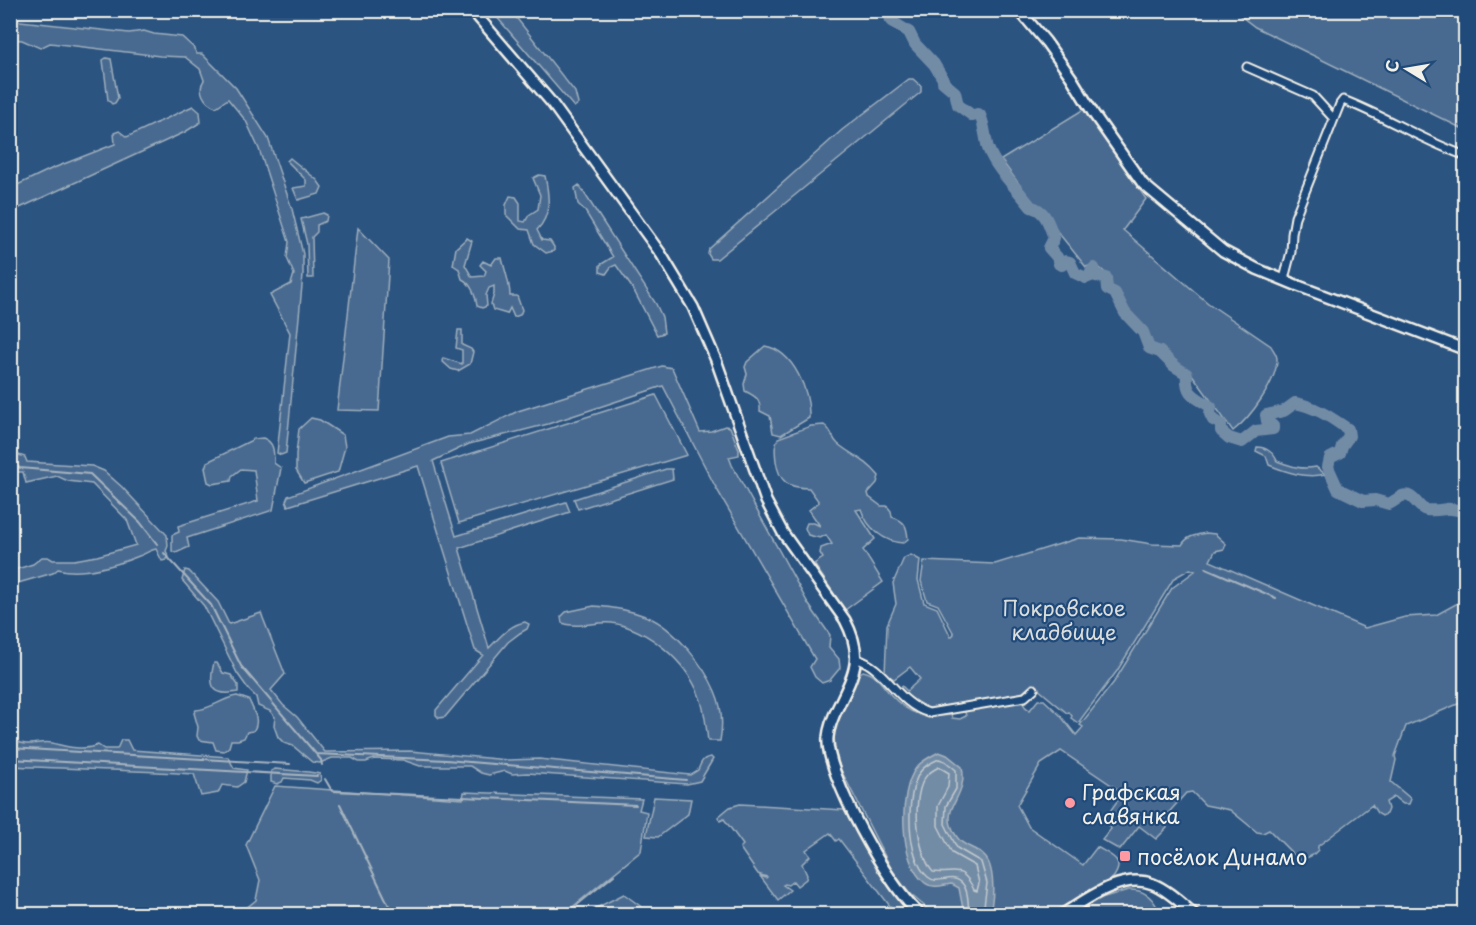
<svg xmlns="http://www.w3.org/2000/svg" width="1476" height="925" viewBox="0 0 1476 925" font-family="'Playpen Sans',sans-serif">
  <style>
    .green { fill: #496b90; stroke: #9eaebc; stroke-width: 1.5; fill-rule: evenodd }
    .water { fill: #738ca6; stroke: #a7b4c0; stroke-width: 1.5 }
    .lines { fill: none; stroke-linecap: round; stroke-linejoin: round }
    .shore { stroke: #c0c9ce; stroke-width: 1.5 }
    .stream { stroke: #a7b4c0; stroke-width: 2 }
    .river { stroke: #738ca6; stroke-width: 12 }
    .street-casing { stroke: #f4f1e8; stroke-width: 11 }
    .secondary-casing { stroke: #f4f1e8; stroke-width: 14 }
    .street { stroke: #1f4a7a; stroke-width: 7 }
    .secondary { stroke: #1f4a7a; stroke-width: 9 }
    .poi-dot { fill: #ff9aa2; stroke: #1f4a7a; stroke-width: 2 }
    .labels { text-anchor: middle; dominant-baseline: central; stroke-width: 4.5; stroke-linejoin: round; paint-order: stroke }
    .park-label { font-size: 21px; fill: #dadddb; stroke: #1f4a7a }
    .poi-label { font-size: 21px; fill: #f4f1e8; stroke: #1f4a7a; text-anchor: start }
  </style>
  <rect width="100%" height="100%" fill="#2c5481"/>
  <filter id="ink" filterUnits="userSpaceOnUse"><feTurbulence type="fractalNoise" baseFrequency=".0167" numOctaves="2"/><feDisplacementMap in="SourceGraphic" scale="12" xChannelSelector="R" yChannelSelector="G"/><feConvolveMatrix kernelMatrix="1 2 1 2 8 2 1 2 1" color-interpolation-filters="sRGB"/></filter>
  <g filter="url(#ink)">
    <!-- green -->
    <path class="green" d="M495 11H511L575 92 578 104 574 107 495 15Z
      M1234 11H1465V130L1255 27Z
      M11 20 129 33 144 31 154 34 182 37 193 47 197 54H202L236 88 268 138 292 209 303 254V275L286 453 281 455 277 453 290 333 270 295 291 284 294 274 287 258 289 242 259 149 246 121 228 99 216 107C204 103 197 90 204 80L200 69 185 57 160 56 50 43 40 48 22 40 11 39Z
      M106 58 111 59 118 98 115 103 112 104 108 100 103 60Z
      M909 79H913L921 86V92L717 259H711L708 254 709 249 842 130Z
      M193 106 200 112 201 122 185 132 11 212V188L51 169 115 144 114 133 119 131 127 137Z
      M1084 109 1146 199 1123 230 1208 303 1271 346C1273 350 1277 354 1277 359 1277 382 1250 418 1233 431L1191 373 1168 354 1151 344 1144 328 1133 318 1112 289 1110 277 1095 264 1086 267 1019 184 1001 160Z
      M290 158 317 180 322 187 319 194 298 200 293 188 306 186V180L287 161Z
      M539 175 545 176C549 195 552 215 537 230L542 240 550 241 554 247V251L546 253 534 244 529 230 520 229 506 215V205L510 196 516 197 520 203V221L525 222 529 215 538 209 540 195 533 178Z
      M579 185 656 304 662 317 664 333 657 335 633 289 616 265 611 267 606 274 600 272V265L613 257 585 211 578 204 575 188Z
      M323 213 327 215 326 221 317 225V232L312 237 313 278H308L307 244 301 219Z
      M358 228 389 260 379 411 337 410Z
      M467 238 472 241 465 265 472 277 484 276 486 271 480 265 483 261 491 265 496 258H502C505 272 510 282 510 296H517L522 310 520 315 514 317 510 308 507 314 493 310 491 304 494 294V286L489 288 486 295 487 306 482 308 477 306C476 296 471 283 462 279L459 269 453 265 456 248Z
      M458 330H462V345L471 349 473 352 470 364 458 371 451 369 442 361 443 358 462 364V350L456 348Z
      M765 346C794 351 810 392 809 418L781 435 773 433 770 416 760 411C761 399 755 396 745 391L744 384 747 374 745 367 747 362Z
      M662 366 672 368 700 432 711 431 725 426 730 427 739 450V455L729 457 732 465 809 605 830 635 829 647 839 659 840 668 830 680 822 683 815 677 810 667 815 659 715 486 663 386 548 424 469 444 433 461 456 536 566 502 570 512 459 548 489 648C500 637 509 625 525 622L529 624 527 629 520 633 508 642 445 717 439 718 436 715V710L483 655 475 650 418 466 288 506 286 501 288 496 448 437 470 435 518 411Z
      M656 395 687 455 459 523 441 463Z
      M311 418 320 420 343 435 345 447 338 472 304 483 296 470V454L299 429Z
      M824 425C833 431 831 438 838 444 854 457 864 458 879 476L877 483 868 493 869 497 881 506H887L891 511 892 517C905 521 907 526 908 539L903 543C884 542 867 528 861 509L856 510 875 539 863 550 883 582 845 610 814 564 823 558 820 553 821 548 832 544 826 535 820 538 808 535 805 528 807 523H814L820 526 809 510 819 502 809 488C788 488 779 482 776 461 775 452 774 446 778 438L811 426Z
      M263 438C274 442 274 451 274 463L281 468 273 510 187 538 189 547 176 553 172 551V535L179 532 178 526 258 501 254 470 241 469 232 476 231 481 212 484 208 482 205 468 207 462 254 439Z
      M1257 447C1266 447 1274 453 1277 461 1291 466 1301 470 1316 467L1325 474C1306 479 1286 472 1269 465L1266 456 1256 451Z
      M10 452 25 457 27 462 92 466 104 471 122 487 167 535 168 546 166 551 169 557 166 560 162 561 156 549C150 550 145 554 139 556 117 565 81 576 58 569L53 573 11 585V571L33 564 42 557H48L53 560H74L97 556 136 545 127 520 92 484 68 481 57 476 26 483 23 472H11Z
      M666 469H672L673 479 578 509 574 499Z
      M1206 533 1215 534 1226 544 1224 549 1215 551 1210 561 1365 628 1405 617 1436 615 1458 603 1465 581V701L1406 726 1395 756 1396 760 1391 782 1411 799 1409 804H1403L1394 797 1386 802 1388 809 1386 814 1382 816 1377 813 1372 805 1318 846V850L1313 855 1300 861 1269 830 1263 833 1257 832 1230 810 1205 805 1192 792 1186 793 1164 818 1167 828 1156 839 1139 826 1120 850 1102 840 1111 829 1105 818 1123 793 1061 751 1041 764 1017 805 1029 827 1083 865 1097 847C1112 856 1126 860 1113 878L1050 914H934L910 894 893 872 840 768 835 751 834 734 837 723 859 674 863 671C877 674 882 685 891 695 910 716 925 718 951 715L952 718 960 719 966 716 965 712 960 711H925L898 690 902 686 907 691 920 679 910 667 894 679 885 674 887 625 896 604 893 583 904 558 911 555 920 560 918 580 924 603 937 608 951 637 954 634 938 605 927 601 921 581 924 561 995 564 1079 538 1121 539 1152 544 1182 545C1187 536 1196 535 1206 533ZM1190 569 1195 571 1172 588 1114 682 1080 725 1083 727 1076 735 1060 715 1044 700H1038L1030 710C1022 706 1022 701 1022 693L1032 684 1067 713 1069 712 1072 716 1071 718 1078 723 1117 671 1174 578Z
      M185 570 189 571 218 602 229 624 261 613 285 674 271 690 283 705 297 717 325 752 410 751 508 760 539 759 690 775 698 770C701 763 702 758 711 757L713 759 700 781 687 784 527 773 512 774 505 771 489 775 481 773 470 766H420L403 760 374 759 366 762H359L352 758H332L320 763 312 762 293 746 284 743 278 737 274 726 275 717 270 711 258 706 256 697 249 690 237 673 204 606 182 580Z
      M594 606C613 607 630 610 648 617 674 628 704 665 715 691 722 707 723 725 720 741H708C706 726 705 709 699 695 686 662 649 629 612 623 596 621 578 629 562 623L561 617 566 612Z
      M214 663H217L223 673 231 675 238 685V692C212 697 208 686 214 663Z
      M237 696 249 700C253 710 261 721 253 731L247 732 244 738 238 740H231L229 747 224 751 216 750 213 742 199 740 197 736 198 727 194 713 196 710C212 709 222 698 237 696Z
      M15 740C27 749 39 740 52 743 67 747 84 751 98 745L104 749H117L121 740H127L132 750 228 757 234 768 247 770 244 782 237 787 222 785 218 793 201 796 194 774C132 770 72 769 11 766V741Z
      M275 769C289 771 306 770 320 774L321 780 317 783 310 780 284 778 282 782 277 784 271 782V771Z
      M275 786 463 799 464 792 642 799 639 810 647 812 641 851 564 914H239L256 900 260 880 246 845Z
      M654 797 691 799 688 814 658 837 646 836Z
      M740 804 844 810C864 847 883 884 912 914H896L839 839 836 841 830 833 806 850 810 856 802 864 807 875 806 879 797 886 793 881 788 885 785 884 783 885 790 890 778 900 760 876 766 878 767 877 758 874 740 848 743 845 724 819 720 821 718 817 730 807Z
      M1128 890C1141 889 1151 895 1157 907L1155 914H1075L1101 898Z
      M624 894 651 914H589L594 909Z"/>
    <!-- water -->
    <path class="water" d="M939 752 947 755 962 767C968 794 945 805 951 825 960 850 971 843 984 856 995 866 995 902 988 914H964L959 888 952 884C943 885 933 889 925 883 899 863 898 792 916 768 921 761 931 756 939 752Z"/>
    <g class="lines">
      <!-- shore -->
      <path class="shore" d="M939 767 949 773 948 787 938 806V826L952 853 975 866 979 883 977 891 974 890C962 863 954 875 933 872 917 854 910 794 927 775 930 772 935 769 939 767Z
        M969 914C968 905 969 891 962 883 952 872 938 886 928 877 906 859 905 794 920 772 924 766 932 762 939 759L945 761 956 770V789L946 806 945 824 957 848 981 862 987 883 983 914"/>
      <!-- stream -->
      <path class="stream" d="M10 463 20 468 90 474 140 522 157 544
        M1325 474 1330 470
        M164 553 211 605 241 666 316 754 321 760 322 765
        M1206 568 1276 598
        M915 712 927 715
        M932 716 951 714
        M10 748 290 764
        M316 754 446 760 686 780
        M10 759 317 776
        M325 779 332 791 636 805
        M340 804 393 914
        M566 914 614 875"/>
      <!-- river -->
      <path class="river" d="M889 10 891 21 909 32 915 44 934 64 943 79V82L955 92 958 105 973 116 977 114 980 115C985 126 985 138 988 148 997 171 1016 187 1031 207 1046 210 1049 225 1054 238L1049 248 1057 257 1059 264 1062 265 1066 261 1070 262 1075 273 1086 278 1091 276V272L1094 268 1096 276 1106 278 1107 289 1115 293 1125 313 1143 332 1149 348 1160 352 1174 366 1187 374C1185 395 1195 396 1211 407L1210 414 1213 420 1221 424V431L1229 438 1242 442 1256 431 1273 429V426L1267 421 1266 415 1284 411 1295 403C1317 407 1331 418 1348 429L1349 436 1342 446 1340 453 1330 458 1328 467 1338 489 1363 501 1375 500 1389 504C1393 502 1398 498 1402 496 1414 492 1417 508 1426 510 1434 511 1439 510 1446 509 1452 508 1460 511 1466 512"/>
      <!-- street casing -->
      <g class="street-casing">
        <path id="street" d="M1247 67 1313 96 1334 119
          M1284 279 1291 252 1292 234 1295 217 1340 104 1343 100C1385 116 1423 141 1466 156
          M857 659C886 667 897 704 929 713L1025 697 1034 689"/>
      </g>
      <!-- secondary casing -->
      <g class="secondary-casing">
        <path id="secondary" d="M472 10 551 102 661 254 693 307 716 360 766 501 783 533 845 620C864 656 855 672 838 707 833 717 829 726 828 737 824 772 891 892 920 914
          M1019 10 1046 42 1071 77 1093 113 1143 184 1223 251 1257 269 1296 285 1466 350
          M1063 914C1087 899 1122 872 1153 884 1168 890 1182 904 1194 914"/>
      </g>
      <!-- street -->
      <use href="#street" class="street"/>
      <!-- secondary -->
      <use href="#secondary" class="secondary"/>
    </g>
  </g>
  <!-- markers -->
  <g class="poi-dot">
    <circle cx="1070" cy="803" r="6"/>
    <rect x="1119" y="850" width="12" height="12" rx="3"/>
  </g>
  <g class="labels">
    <!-- park labels -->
    <g class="park-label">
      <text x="1064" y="607">Покровское<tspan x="1064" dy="24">кладбище</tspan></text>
    </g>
    <!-- poi labels -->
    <g class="poi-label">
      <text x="1082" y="791">Графская<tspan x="1082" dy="24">славянка</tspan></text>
      <text x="1137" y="856">посёлок Динамо</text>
    </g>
  </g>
  <!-- margin -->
  <rect width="1476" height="925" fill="none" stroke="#1f4a7a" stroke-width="36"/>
  <rect x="18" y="18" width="1440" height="889" fill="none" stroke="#f4f1e8" stroke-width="2" filter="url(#ink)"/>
  <!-- north arrow -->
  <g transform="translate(1407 69) rotate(281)" stroke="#1f4a7a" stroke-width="4.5" paint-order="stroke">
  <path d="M0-4.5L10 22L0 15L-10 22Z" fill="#f4f1e8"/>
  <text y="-9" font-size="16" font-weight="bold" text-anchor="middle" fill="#f4f1e8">С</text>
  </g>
</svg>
